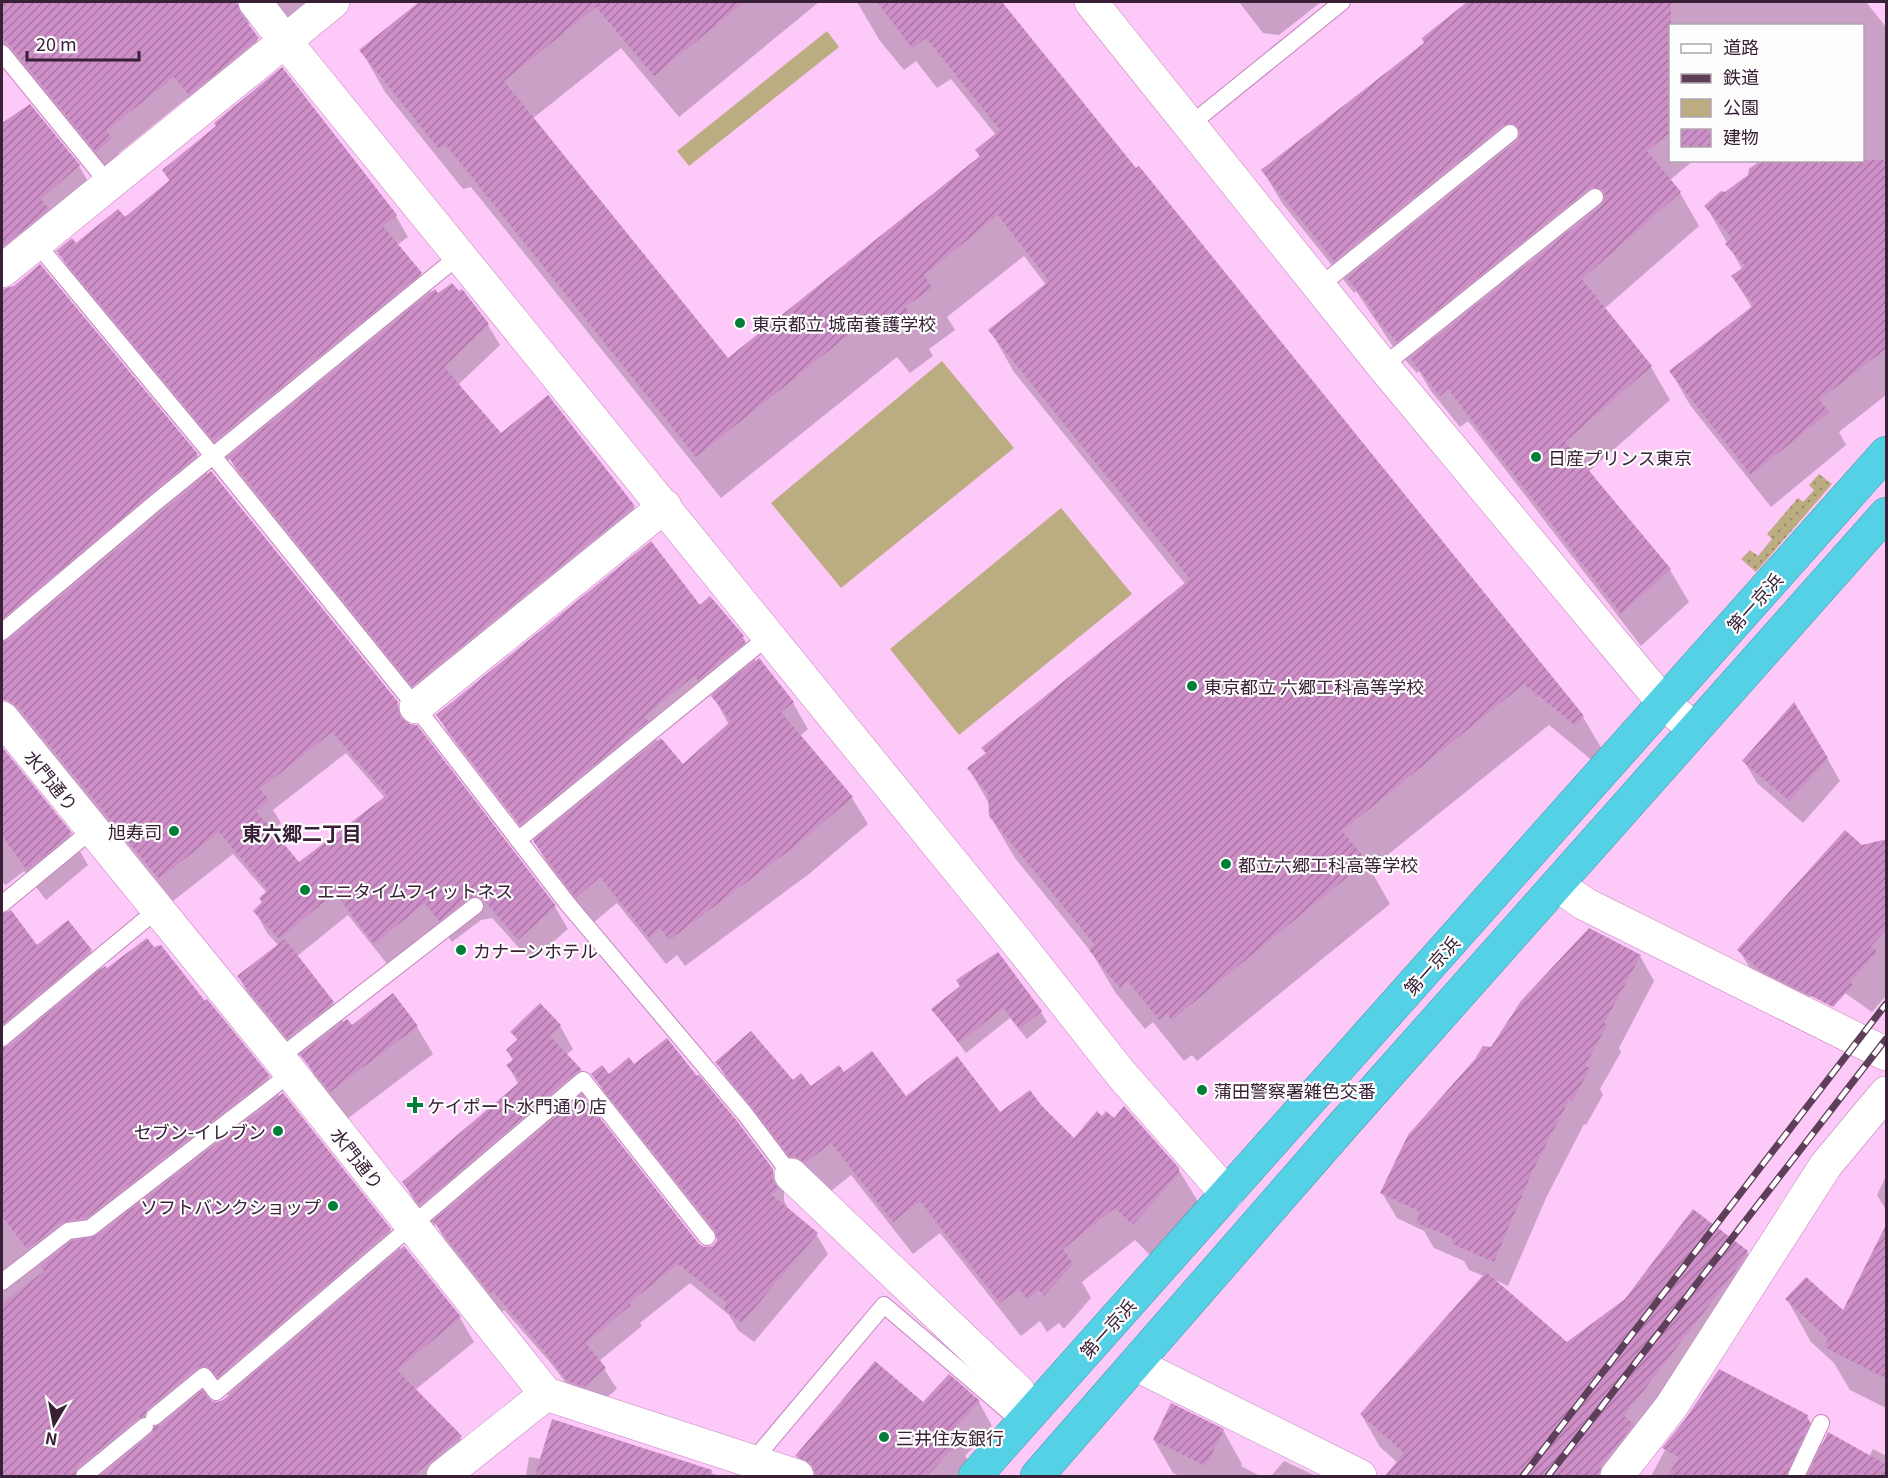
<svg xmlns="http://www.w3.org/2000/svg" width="1888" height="1478" viewBox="0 0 1888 1478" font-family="Georgia,'Noto Sans JP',serif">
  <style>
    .grass { fill: url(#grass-dots) }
    .green { fill: #bcac81 }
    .shadow { fill: #0003; fill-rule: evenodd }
    .building { fill: url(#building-hatch); fill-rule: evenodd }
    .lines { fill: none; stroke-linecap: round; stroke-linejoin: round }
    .lane-casing { stroke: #c284bd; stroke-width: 18 }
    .street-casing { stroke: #c284bd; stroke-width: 34 }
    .highway-casing { stroke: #4a93a8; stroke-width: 34 }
    .lane { stroke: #fff; stroke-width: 16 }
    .street { stroke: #fff; stroke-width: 33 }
    .highway { stroke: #54d1e5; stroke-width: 33 }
    .rail-casing { stroke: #5d3f5a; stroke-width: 7 }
    .rail { stroke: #fdfdfd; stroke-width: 4.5; stroke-dasharray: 14; stroke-linecap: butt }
    .poi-dot { fill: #007d36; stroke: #fdfdfd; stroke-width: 2 }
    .labels { text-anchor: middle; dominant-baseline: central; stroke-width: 4.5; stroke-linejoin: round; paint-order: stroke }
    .poi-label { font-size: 18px; fill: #382036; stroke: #fdfdfd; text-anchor: start }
    .street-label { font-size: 18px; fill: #382036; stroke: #fdfdfd }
    .neighbourhood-label { font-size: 20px; font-weight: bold; fill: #382036; stroke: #fdfdfd }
  </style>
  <defs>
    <pattern id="grass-dots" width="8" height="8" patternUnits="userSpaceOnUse" patternTransform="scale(1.5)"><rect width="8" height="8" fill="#bcac81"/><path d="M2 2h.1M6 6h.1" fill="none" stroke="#9a8c6a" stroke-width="1.8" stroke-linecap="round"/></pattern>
    <pattern id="building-hatch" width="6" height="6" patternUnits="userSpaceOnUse" patternTransform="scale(1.5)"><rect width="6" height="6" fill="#ce8fc8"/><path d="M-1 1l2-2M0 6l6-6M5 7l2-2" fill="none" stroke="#a874a3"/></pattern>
  </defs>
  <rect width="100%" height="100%" fill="#fdc9f8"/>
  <!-- grass -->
  <path class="grass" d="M1819 474 1832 484 1756 572 1741 559 1750 550 1758 556 1772 539 1767 534 1798 498 1803 502 1814 490 1809 485Z"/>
  <!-- green -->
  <path class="green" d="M827 31 839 47 689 166 677 151Z
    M942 361 1014 448 841 588 771 503Z
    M1061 508 1132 594 959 735 890 649Z"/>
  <!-- shadow -->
  <path class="shadow" d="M2 2H44L48 6 52 2H330L298 31 284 13 277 7 249 18V27L270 61 203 116 187 98 119 153 123 161 110 173 2 59Z
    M422 2H819L679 117 621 48 532 119 728 360 981 158 977 150 996 135 951 79 937 88 916 61 904 70 880 41 857 2H1000L1136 170 1583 717 1607 758 1599 766 1549 725 1370 869 1390 904 1197 1061 1192 1055 1184 1061 1153 1022 1145 1029 1115 992 1092 953 1015 858 990 816V805L969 769 987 754 983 748 1186 585 1014 372 990 330 1046 285 1024 256 947 317 955 330 929 349 933 356 910 373 897 357 721 498 471 187 463 189 385 92 361 50Z
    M1239 2H1321L1279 35 1263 33Z
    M1469 2H1866L1886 27V395L1839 432 1846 445 1771 507 1690 405 1671 372 1752 308 1733 277 1742 269 1706 206 1862 160V26H1670V160H1694L1670 180 1680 193 1699 226 1604 309 1651 367 1670 400 1588 472 1670 570 1689 602 1641 646 1468 421 1460 427 1431 391 1419 371 1417 373 1394 348 1356 291 1354 293 1282 203 1263 171 1426 43 1424 38Z
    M282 70 396 216 408 237 397 245 420 274 432 293 488 325 500 345 458 385 501 435 634 507 645 527 425 705 241 478 230 459 227 461 70 272 58 251 76 246 125 219 170 182 163 170 217 127Z
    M30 106 79 166 92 188 2 280V125Z
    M40 266 197 455 208 475 397 703 411 726 416 727 555 907 568 929 531 961 492 918 481 920 452 942 439 924 388 965 348 915 296 957 333 1003 344 1023 351 1027H417L433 1054 347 1119 318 1082 302 1054 299 1056 249 996 239 977 279 946 267 933 255 911 264 903 267 893 233 854 173 901 123 839 119 837 2 695V290L6 291 15 287ZM346 753 385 798 299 864 271 831 281 823 273 810Z
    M700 607 743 637 756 662 793 703 808 729 800 736 852 798 868 824 809 874 685 966 677 955 666 964 617 903 593 923 550 868 533 839 531 841 448 733 438 716ZM705 693 709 697 712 694 729 725 682 767 658 742 653 734Z
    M1827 758 1840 781 1803 823 1757 783 1744 761Z
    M19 771 70 834 88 865 46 900 24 871 6 885 2 882V787Z
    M1861 847 1886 852V996L1872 1012 1825 979 1797 1012 1759 983 1739 950Z
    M12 914 37 947 91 951 102 971 205 1003 268 1077 280 1097 282 1095 390 1230 401 1250 460 1318 474 1342 415 1390 460 1437 474 1461 456 1476H2V923ZM224 1390 229 1396 217 1404 211 1403 205 1397 212 1391Z
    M1640 956 1654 981 1619 1048 1621 1052 1600 1089 1603 1095 1586 1125 1584 1124 1546 1198 1508 1286 1495 1280 1567 1344 1626 1300 1693 1211 1747 1252 1766 1285 1637 1476H1387L1398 1463 1380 1447 1361 1414 1484 1276 1469 1270 1464 1261 1434 1248 1424 1231 1397 1218 1382 1193 1492 1049Z
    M962 987 1041 1012 1047 1022 1027 1039 1010 1018 966 1053 933 1009Z
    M560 1026 573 1049 566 1055 581 1071 593 1092 583 1099 698 1245 708 1249 718 1242 719 1238 605 1094 593 1074 609 1076 634 1066 772 1170 784 1191V1201L789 1210 816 1234 828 1254 754 1342 738 1330 729 1315 690 1283 640 1323 642 1326 599 1361 617 1389 596 1406 580 1401 549 1361 504 1310 502 1312 446 1242 436 1224 434 1226 416 1205 404 1182 519 1085 508 1066 513 1061 507 1050 518 1041 512 1032Z
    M717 1062 811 1088 843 1074 906 1098 1000 1114 1040 1106 1074 1140 1102 1118 1114 1120 1124 1108 1180 1172 1200 1205 1153 1258 1135 1240 1082 1282 1091 1298 1064 1329 1059 1323 1047 1332 1040 1321 1021 1336 940 1233 913 1254 851 1175 825 1196 811 1190 736 1095Z
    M1886 1176V1210L1877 1195Z
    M1886 1226V1408L1850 1390 1834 1363 1811 1342 1787 1299 1843 1312Z
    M979 1402 992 1426 965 1456 972 1467 963 1476H809L797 1456 923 1404Z
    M1807 1416 1823 1447 1869 1457 1873 1449 1886 1456V1476H1651L1669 1443Z
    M553 1421 720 1476H526L529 1457 542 1459Z
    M1223 1430 1242 1464 1241 1466 1260 1476H1180L1173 1473 1154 1440Z
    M1284 1461 1316 1476H1271Z"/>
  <!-- building -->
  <path class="building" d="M2 2H237L240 13 259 38 189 95 174 77 106 131 112 138 96 152 10 46 2 39Z
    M419 2H744L654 76 596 7 504 81 728 358 980 156 975 150 1000 130 926 38 912 48 877 2H1002L1136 168 1139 166 1584 716 1575 725 1524 684 1342 831 1367 861 1172 1020 1167 1014 1159 1020 1128 981 1120 988 1089 950 1095 945 989 816 988 794 967 768 986 753 981 748 1190 579 988 330 1049 281 998 215 924 275 932 288 905 307 910 313 885 332 872 316 696 457 446 145 438 148 359 50Z
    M1467 2H1671V132L1647 151 1681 192 1582 279 1652 366 1565 442 1671 569 1621 614 1448 389 1440 396 1410 358 1602 205 1605 196 1603 190 1594 187 1588 189 1397 342 1373 315 1375 313 1347 278 1517 141 1520 136 1518 127 1513 123 1503 125 1334 261 1261 170 1424 43 1422 38Z
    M282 67 397 215 383 226 422 273 214 441 56 251 72 238 76 243 118 209 125 217 170 180 162 170 216 126 214 123Z
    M30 104 80 165 41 199 49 209 2 247V123Z
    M1761 160H1887V348L1819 400 1829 412 1751 475 1669 371 1754 305 1731 276 1745 266 1725 244 1732 238 1704 206 1721 191 1725 192 1748 175 1749 169Z
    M40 264 198 454 2 619V289L14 286Z
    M452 283 459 291 462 289 489 324 444 367 501 433 548 395 635 506 412 686 228 457 435 289 438 293Z
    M211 471 398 702V710L401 718 409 724 417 725 556 906 518 940 483 899 474 896 469 898 439 921 425 903 374 944 335 893 279 939 253 911 262 902 259 898 268 890 219 832 159 879 17 706 9 701 2 700V642L9 640ZM332 732 387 795 299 862 256 811 269 800 260 789Z
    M651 541 700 605 710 596 744 636 742 638 745 642 698 680 694 676 644 717 648 721 520 825 436 715Z
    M759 658 794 702 781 712 853 797 794 847 669 940 661 929 649 938 600 877 576 898 533 841 661 738 683 764 731 721 711 696Z
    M1794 702 1828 758 1790 801 1742 761Z
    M2 747 72 833 27 870 2 836Z
    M1845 830 1862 845 1887 839V929L1871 946 1877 952 1850 982 1853 985 1833 1007 1761 971 1737 950Z
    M11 910 37 945 68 920 92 950 2 1025V914Z
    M1589 928 1641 955 1604 1023 1607 1025 1585 1066 1590 1068 1572 1101 1569 1100 1532 1172 1494 1262 1453 1244 1452 1238 1417 1223 1419 1211 1380 1193 1408 1135 1475 1059 1483 1046 1491 1047 1521 1001Z
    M147 938 154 947 161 945 205 1001 207 999 270 1076 86 1218 62 1222 27 1249 2 1216V1048L9 1046 105 966 107 968Z
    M285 939 334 1002 287 1038 237 976Z
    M998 952 1042 1011 1020 1029 1003 1008 959 1043 931 1009 960 986 956 980Z
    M393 993 418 1026 330 1092 300 1055 347 1019 352 1025Z
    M540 1003 561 1025 550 1036 582 1070 576 1072 420 1205 402 1182 521 1081 506 1065 514 1059 506 1050 518 1039 510 1032Z
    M751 1031 793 1080 801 1073 811 1086 839 1065 844 1072 872 1051 906 1096 957 1056 1000 1112 1030 1090 1041 1105 1074 1138 1097 1111 1102 1116 1106 1111 1114 1118 1124 1106 1179 1168V1173L1133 1225 1115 1208 1063 1249 1073 1264 1044 1296 1039 1290 1027 1299 1019 1289 1000 1303 920 1201 893 1222 831 1143 805 1163 796 1157H790L753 1108 715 1062Z
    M667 1038 697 1076 699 1075 737 1121 773 1169V1180L779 1189 771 1194 818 1233 742 1323 725 1310 726 1302 678 1264 629 1303 631 1305 586 1343 606 1368 584 1387 567 1381 536 1341 492 1291 490 1293 433 1221 582 1095 699 1244 704 1247 713 1246 717 1240 715 1230 591 1074 602 1065 609 1074 629 1057 634 1064Z
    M283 1093 391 1229 218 1377 208 1367 203 1366 197 1368 147 1409 144 1416 138 1418 77 1468 74 1476H2V1304L44 1271 40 1266 72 1241 96 1236Z
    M1693 1209 1748 1251 1734 1273 1624 1416 1634 1424 1602 1464 1598 1476H1385L1404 1453 1360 1414 1486 1272 1567 1342 1625 1299Z
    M1887 1223V1379L1824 1347 1828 1339 1785 1299 1806 1277 1843 1310Z
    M404 1246 461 1317 397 1370 462 1436 413 1476H100L152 1434 155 1427 161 1425 202 1391 212 1401 217 1402 223 1400Z
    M875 1361 923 1402 949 1374 980 1401 952 1431 959 1442 927 1476H815V1472L811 1463 795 1456Z
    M1719 1369 1808 1415 1806 1419 1810 1422 1786 1476H1668L1679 1457 1662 1448 1686 1418Z
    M1171 1403 1224 1429 1206 1466 1153 1440Z
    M552 1419 712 1470 711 1476H535Z
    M1828 1432 1887 1465V1476H1807Z"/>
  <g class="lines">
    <!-- lane casing -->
    <g class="lane-casing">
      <path id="lane" d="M2 53 108 183
        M1191 124 1342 2
        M37 244 214 457 416 707 567 903 745 1114 791 1175
        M1321 285 1510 133
        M1383 366 1595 197
        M2 632 155 503 460 255
        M518 840 769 636
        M2 904 93 829
        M2 1038 158 909
        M279 1058 475 906
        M2 1282 68 1231 90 1228 291 1073
        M154 1417 204 1376 216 1392 583 1080 707 1237
        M752 1462 884 1305 1022 1423
        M84 1476 145 1426
        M1796 1476 1821 1423"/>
    </g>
    <!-- street casing -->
    <g class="street-casing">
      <path id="street" d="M255 2 285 41 1017 942 1122 1075 1227 1194
        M1091 2 1383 366 1642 677 1665 704 1694 729
        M2 271 333 2
        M416 707 665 506
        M2 718 279 1058 546 1394 797 1476
        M1557 885 1585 904 1886 1054
        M791 1175 1019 1392
        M1135 1364 1360 1476
        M443 1476 546 1394
        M1617 1476 1671 1407 1826 1165 1886 1093"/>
    </g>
    <!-- highway casing -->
    <g class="highway-casing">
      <path id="highway" d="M975 1476 1886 453
        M1037 1476 1345 1123 1886 514"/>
    </g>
    <!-- lane -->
    <use href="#lane" class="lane"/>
    <!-- street -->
    <use href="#street" class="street"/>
    <!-- highway -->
    <use href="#highway" class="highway"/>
    <!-- rail casing -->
    <g class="rail-casing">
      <path id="rail" d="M1523 1476 1886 1004
        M1548 1476 1886 1039"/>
    </g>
    <!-- rail -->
    <use href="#rail" class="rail"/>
  </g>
  <!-- markers -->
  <g class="poi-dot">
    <circle cx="740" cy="323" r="6"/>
    <circle cx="1536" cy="457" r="6"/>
    <circle cx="1192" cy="686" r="6"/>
    <circle cx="174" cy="831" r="6"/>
    <circle cx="1226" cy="864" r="6"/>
    <circle cx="305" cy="890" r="6"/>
    <circle cx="461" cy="950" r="6"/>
    <circle cx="1202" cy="1090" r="6"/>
    <path d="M412 1096h6v6h6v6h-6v6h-6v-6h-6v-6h6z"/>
    <circle cx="278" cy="1131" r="6"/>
    <circle cx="333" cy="1206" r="6"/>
    <circle cx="884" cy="1437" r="6"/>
  </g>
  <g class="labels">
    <!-- poi labels -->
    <g class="poi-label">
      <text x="752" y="323">東京都立 城南養護学校</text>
      <text x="1548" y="457">日産プリンス東京</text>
      <text x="1204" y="686">東京都立 六郷工科高等学校</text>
      <text x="162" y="831" text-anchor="end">旭寿司</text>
      <text x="1238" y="864">都立六郷工科高等学校</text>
      <text x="317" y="890">エニタイムフィットネス</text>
      <text x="473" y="950">カナーンホテル</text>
      <text x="1214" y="1090">蒲田警察署雑色交番</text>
      <text x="427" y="1105">ケイポート水門通り店</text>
      <text x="266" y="1131" text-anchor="end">セブン-イレブン</text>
      <text x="321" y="1206" text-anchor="end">ソフトバンクショップ</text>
      <text x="896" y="1437">三井住友銀行</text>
    </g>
    <!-- street labels -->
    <g class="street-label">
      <text transform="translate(1754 602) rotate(-48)">第一京浜</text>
      <text transform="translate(52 780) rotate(51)">水門通り</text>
      <text transform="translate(1431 965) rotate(-48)">第一京浜</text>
      <text transform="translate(358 1158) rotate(52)">水門通り</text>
      <text transform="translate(1107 1328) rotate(-48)">第一京浜</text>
    </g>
    <!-- neighbourhood labels -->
    <g class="neighbourhood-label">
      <text x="302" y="832">東六郷二丁目</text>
    </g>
  </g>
  <!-- border -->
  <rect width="1888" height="1478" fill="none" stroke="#382036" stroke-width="6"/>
  <!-- legend -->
  <rect x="1669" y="24" width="195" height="138" fill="#fdfdfd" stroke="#aea5ad" stroke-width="1.5"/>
  <rect x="1681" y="44" width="30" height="9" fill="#ffffff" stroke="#aea5ad" stroke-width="1.5"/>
  <text x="1723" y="54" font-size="18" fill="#382036">道路</text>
  <rect x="1681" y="74" width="30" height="9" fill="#5d3f5a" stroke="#aea5ad" stroke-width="1.5"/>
  <text x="1723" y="84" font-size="18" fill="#382036">鉄道</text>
  <rect x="1681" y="99" width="30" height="18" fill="#bcac81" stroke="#aea5ad" stroke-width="1.5"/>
  <text x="1723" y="114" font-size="18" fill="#382036">公園</text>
  <rect x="1681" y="129" width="30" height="18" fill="url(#building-hatch)" stroke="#aea5ad" stroke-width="1.5"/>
  <text x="1723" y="144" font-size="18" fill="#382036">建物</text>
  <!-- north arrow -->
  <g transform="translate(54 1424) rotate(190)" stroke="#fdfdfd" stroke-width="4.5" paint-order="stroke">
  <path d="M0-4.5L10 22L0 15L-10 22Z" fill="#382036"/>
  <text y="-9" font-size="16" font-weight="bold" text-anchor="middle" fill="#382036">N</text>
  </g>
  <!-- scale -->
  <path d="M27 51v9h112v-9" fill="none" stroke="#382036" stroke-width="3"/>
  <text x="36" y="51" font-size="18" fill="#382036" stroke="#fdfdfd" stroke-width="4.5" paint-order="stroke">20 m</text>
</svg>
